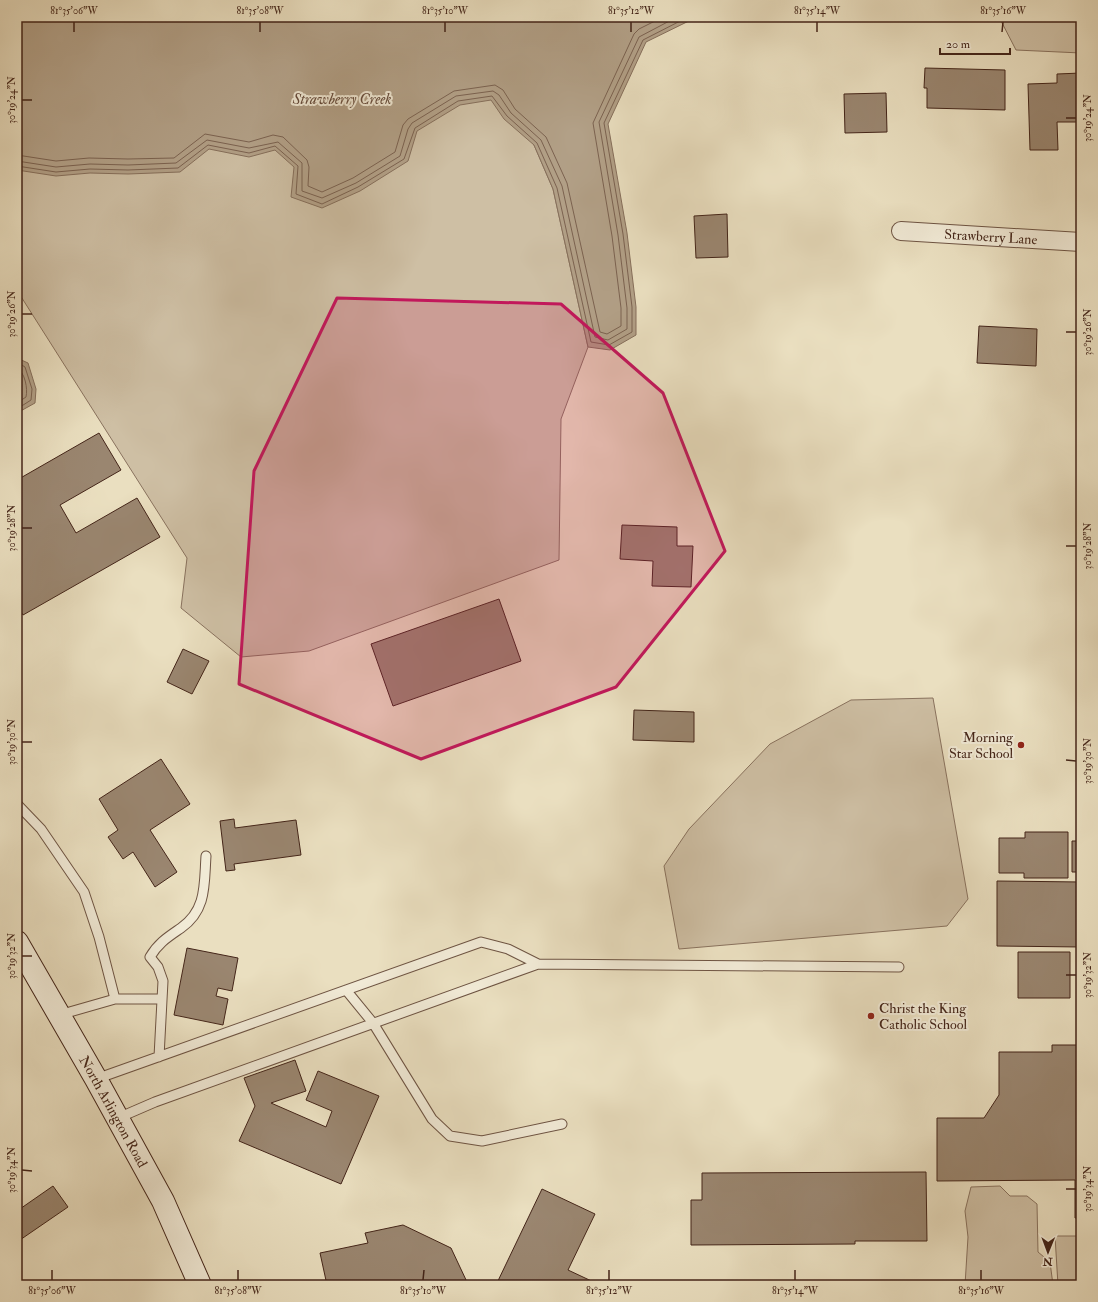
<svg xmlns="http://www.w3.org/2000/svg" width="1098" height="1302" viewBox="0 0 1098 1302" font-family="'IM FELL Double Pica',serif">
  <style>
    .green { fill: #cebfa4; stroke: #89725e }
    .water { fill: #b2a087; stroke: #866f5b }
    .lines { fill: none; stroke-linecap: round; stroke-linejoin: round }
    .shore { stroke: #7b6250; stroke-width: 1 }
    .building { fill: #9a8670; stroke: #442519 }
    .lane-casing { stroke: #6e5443; stroke-width: 11 }
    .street-casing { stroke: #6e5443; stroke-width: 20 }
    .secondary-casing { stroke: #442519; stroke-width: 24 }
    .lane { stroke: #f1ead6; stroke-width: 9 }
    .street { stroke: #f1ead6; stroke-width: 18 }
    .secondary { stroke: #f1ead6; stroke-width: 22 }
    .marked { fill: #c2185b; fill-opacity: 0.2; stroke: #c2185b; stroke-width: 3; stroke-linejoin: round }
    .ticks { fill: none; stroke: #442519; stroke-width: 1.5 }
    .poi-dot { fill: #8f2418; stroke: #f1ead6; stroke-width: 1.5 }
    .labels { text-anchor: middle; dominant-baseline: central; stroke-width: 4; stroke-linejoin: round; paint-order: stroke }
    .street-label { font-size: 14px; fill: #442519; stroke: #f1ead6 }
    .poi-label { font-size: 14px; fill: #442519; stroke: #f1ead6; text-anchor: end }
    .water-label { font-size: 15px; font-style: italic; fill: #654a3a; stroke: #f1ead6 }
    .neatline { fill: none; stroke: #442519; stroke-width: 1.5 }
    .ticks-label { font-size: 10px; text-anchor: middle; fill: #442519 }
  </style>
  <rect width="100%" height="100%" fill="#eadfc0"/>
  <filter id="stains"><feTurbulence type="fractalNoise" baseFrequency=".005" numOctaves="4"/><feColorMatrix values="0 0 0 0 .2 0 0 0 0 .09 0 0 0 0 .02 0 0 0 .5 -.17"/></filter>
  <radialGradient id="worn" r=".72"><stop offset=".6" stop-color="#630" stop-opacity="0"/><stop offset="1" stop-color="#630" stop-opacity=".3"/></radialGradient>
  <!-- green -->
  <path class="green" d="M17 17H437L534 145 553 189 588 347 561 419 559 560 309 651 241 657 181 608 187 558 20 295H17Z
    M999 17H1081V53L1016 50Z
    M933 698 968 899 947 926 679 949 664 866 689 829 770 744 851 700Z
    M1000 1186 1010 1196H1027L1037 1204 1038 1252 1050 1262 1053 1285H965L968 1237 965 1211 971 1187Z
    M1055 1236H1081V1285H1058Z"/>
  <!-- water -->
  <path class="water" d="M17 17H697L646 42 608 124 627 233 636 307V335L610 350 588 347 553 189 534 145 504 119 491 100 460 105 417 131 408 161 360 191 322 208 291 197 294 167 275 150 249 157 209 149 180 172 128 174 90 173 56 176 17 170Z
    M17 358 28 363 36 389 35 403 17 413Z"/>
  <g class="lines">
    <!-- shore -->
    <path class="shore" d="M17 155 56 161 89 158 128 159 174 158 205 134 249 142 273 135 283 137 307 160 309 167 308 186 322 192 353 178 395 152 403 125 408 119 454 91 495 85 503 90 515 109 546 137 567 183 600 332 607 334 621 326V308L612 236 593 123 634 34 639 29 663 17
      M17 161 56 167 90 164 128 165 176 163 207 140 249 148 278 142 302 163V191L322 198 356 183 400 156 408 129 412 123 456 96 493 91 499 95 511 113 541 140 562 186 595 337 608 340 627 329V308L618 235 599 122 639 37 677 17
      M17 166 56 172 90 169 128 170 178 168 208 145 249 153 275 146 298 166 296 194 322 204 358 187 404 159 415 128 458 101 492 96 507 116 537 143 557 188 591 342 609 345 632 332V307L623 234 604 123 643 40 688 17
      M17 362 25 367 32 389 31 400 17 409
      M17 368C25 372 28 389 26 397L17 403"/>
  </g>
  <!-- building -->
  <path class="building" d="M925 68 1005 70V110L927 108V88H924Z
    M1081 73V122H1057L1058 150H1030L1028 84 1057 83V74Z
    M886 93 887 132 845 133 844 94Z
    M727 214 728 257 696 258 694 216Z
    M979 326 1037 329 1036 366 977 363Z
    M99 433 121 470 60 505 76 533 137 498 160 537 23 615 17 605V480Z
    M622 525 677 527V546H693L691 587 652 586 653 561 620 559Z
    M499 599 521 661 393 706 371 644Z
    M183 649 209 661 192 694 167 682Z
    M634 710 694 712V742L633 740Z
    M161 759 190 804 150 830 177 872 155 887 133 852 123 859 108 837 118 830 99 799Z
    M234 819 235 828 296 820 301 855 234 864 235 870 226 871 220 821Z
    M1025 832H1068V878H1024V873H999V838H1025Z
    M1072 841H1081V872H1072Z
    M997 881 1081 882V947L997 946Z
    M187 948 238 958 232 991 218 988 216 996 228 999 223 1025 174 1015Z
    M1018 952H1070V998H1018Z
    M1052 1045H1081V1218H1075V1180L937 1181V1118H984L999 1095V1052H1052Z
    M295 1060 306 1091 271 1103 326 1127 332 1111 306 1100 318 1071 379 1096 341 1184 239 1141 255 1106 244 1078Z
    M926 1172 927 1241H855V1244L691 1245V1200H702V1173Z
    M53 1186 68 1207 17 1242V1211Z
    M542 1189 595 1214 568 1270 600 1285H496Z
    M403 1225 451 1248 467 1282 460 1285H327L320 1253 368 1243 365 1233Z"/>
  <g class="lines">
    <!-- lane casing -->
    <g class="lane-casing">
      <path id="lane" d="M17 804 41 829 84 892 99 937 115 999 59 1015
        M346 990 373 1023 432 1119 450 1136 482 1141 562 1124
        M115 999H161
        M159 1057 163 981 158 967 150 957C158 943 168 937 181 928 207 910 204 884 206 856
        M96 1079 481 942 508 949 538 964
        M118 1118 155 1102 538 964 899 967"/>
    </g>
    <!-- street casing -->
    <g class="street-casing">
      <g id="street">
        <path id="s1" d="M901 231 1081 242"/>
      </g>
    </g>
    <!-- secondary casing -->
    <g class="secondary-casing">
      <g id="secondary">
        <path id="s2" d="M17 942 96 1079 163 1201 200 1285"/>
      </g>
    </g>
    <!-- lane -->
    <use href="#lane" class="lane"/>
    <!-- street -->
    <use href="#street" class="street"/>
    <!-- secondary -->
    <use href="#secondary" class="secondary"/>
  </g>
  <!-- marked area -->
  <path class="marked" d="M337 298 561 304 663 393 725 551 616 687 421 759 239 684 254 471Z"/>
  <!-- ticks -->
  <path class="ticks" d="M74 32V22M260 32V22M445 32V22M631 32V22M817 32V22M1002 32 1003 22M22 100H32M1066 118H1076M22 314H32M1066 332H1076M22 528H32M1066 546H1076M22 742H32M1066 760 1076 761M22 956H32M1066 975H1076M22 1170 32 1171M1066 1189H1076M52 1280V1270M238 1280V1270M423 1280 424 1270M609 1280V1270M795 1280V1270M981 1280V1270"/>
  <!-- markers -->
  <g class="poi-dot">
    <circle cx="1021" cy="745" r="4"/>
    <circle cx="871" cy="1016" r="4"/>
  </g>
  <g class="labels">
    <!-- street labels -->
    <g class="street-label">
      <text stroke="none"><textPath href="#s1" startOffset="90">Strawberry Lane</textPath></text>
      <text stroke="none"><textPath href="#s2" startOffset="195">North Arlington Road</textPath></text>
    </g>
    <!-- poi labels -->
    <g class="poi-label">
      <text x="1013" y="737">Morning<tspan x="1013" dy="16">Star School</tspan></text>
      <text x="879" y="1008" text-anchor="start">Christ the King<tspan x="879" dy="16">Catholic School</tspan></text>
    </g>
    <!-- water labels -->
    <g class="water-label">
      <text x="342" y="99">Strawberry Creek</text>
    </g>
  </g>
  <!-- margin -->
  <rect width="1098" height="1302" fill="none" stroke="#eadfc0" stroke-width="44"/>
  <!-- north arrow -->
  <g transform="translate(1048 1252) rotate(181)" stroke="#f1ead6" stroke-width="3" paint-order="stroke">
  <path d="M0-3L7 15L0 10L-7 15Z" fill="#442519"/>
  <text y="-6" font-size="11" font-weight="bold" text-anchor="middle" fill="#442519">N</text>
  </g>
  <!-- scale -->
  <path d="M940 48v6h70v-6" fill="none" stroke="#442519" stroke-width="2"/>
  <text x="946" y="48" font-size="12" fill="#442519" stroke="#f1ead6" stroke-width="3" paint-order="stroke">20 m</text>
  <rect x="22" y="22" width="1054" height="1258" class="neatline"/>
  <g class="ticks-label">
    <text x="74" y="14">81°35'06"W</text>
    <text x="260" y="14">81°35'08"W</text>
    <text x="445" y="14">81°35'10"W</text>
    <text x="631" y="14">81°35'12"W</text>
    <text x="817" y="14">81°35'14"W</text>
    <text x="1003" y="14">81°35'16"W</text>
    <text transform="translate(11 100) rotate(-90)" y="4">30°19'24"N</text>
    <text transform="translate(1087 118) rotate(-90)" y="4">30°19'24"N</text>
    <text transform="translate(11 314) rotate(-90)" y="4">30°19'26"N</text>
    <text transform="translate(1087 332) rotate(-90)" y="4">30°19'26"N</text>
    <text transform="translate(11 528) rotate(-90)" y="4">30°19'28"N</text>
    <text transform="translate(1087 546) rotate(-90)" y="4">30°19'28"N</text>
    <text transform="translate(11 742) rotate(-90)" y="4">30°19'30"N</text>
    <text transform="translate(1087 761) rotate(-90)" y="4">30°19'30"N</text>
    <text transform="translate(11 956) rotate(-90)" y="4">30°19'32"N</text>
    <text transform="translate(1087 975) rotate(-90)" y="4">30°19'32"N</text>
    <text transform="translate(11 1170) rotate(-90)" y="4">30°19'34"N</text>
    <text transform="translate(1087 1189) rotate(-90)" y="4">30°19'34"N</text>
    <text x="52" y="1294">81°35'06"W</text>
    <text x="238" y="1294">81°35'08"W</text>
    <text x="423" y="1294">81°35'10"W</text>
    <text x="609" y="1294">81°35'12"W</text>
    <text x="795" y="1294">81°35'14"W</text>
    <text x="981" y="1294">81°35'16"W</text>
  </g>
  <rect width="100%" height="100%" filter="url(#stains)"/>
  <rect width="100%" height="100%" fill="url(#worn)"/>
</svg>
